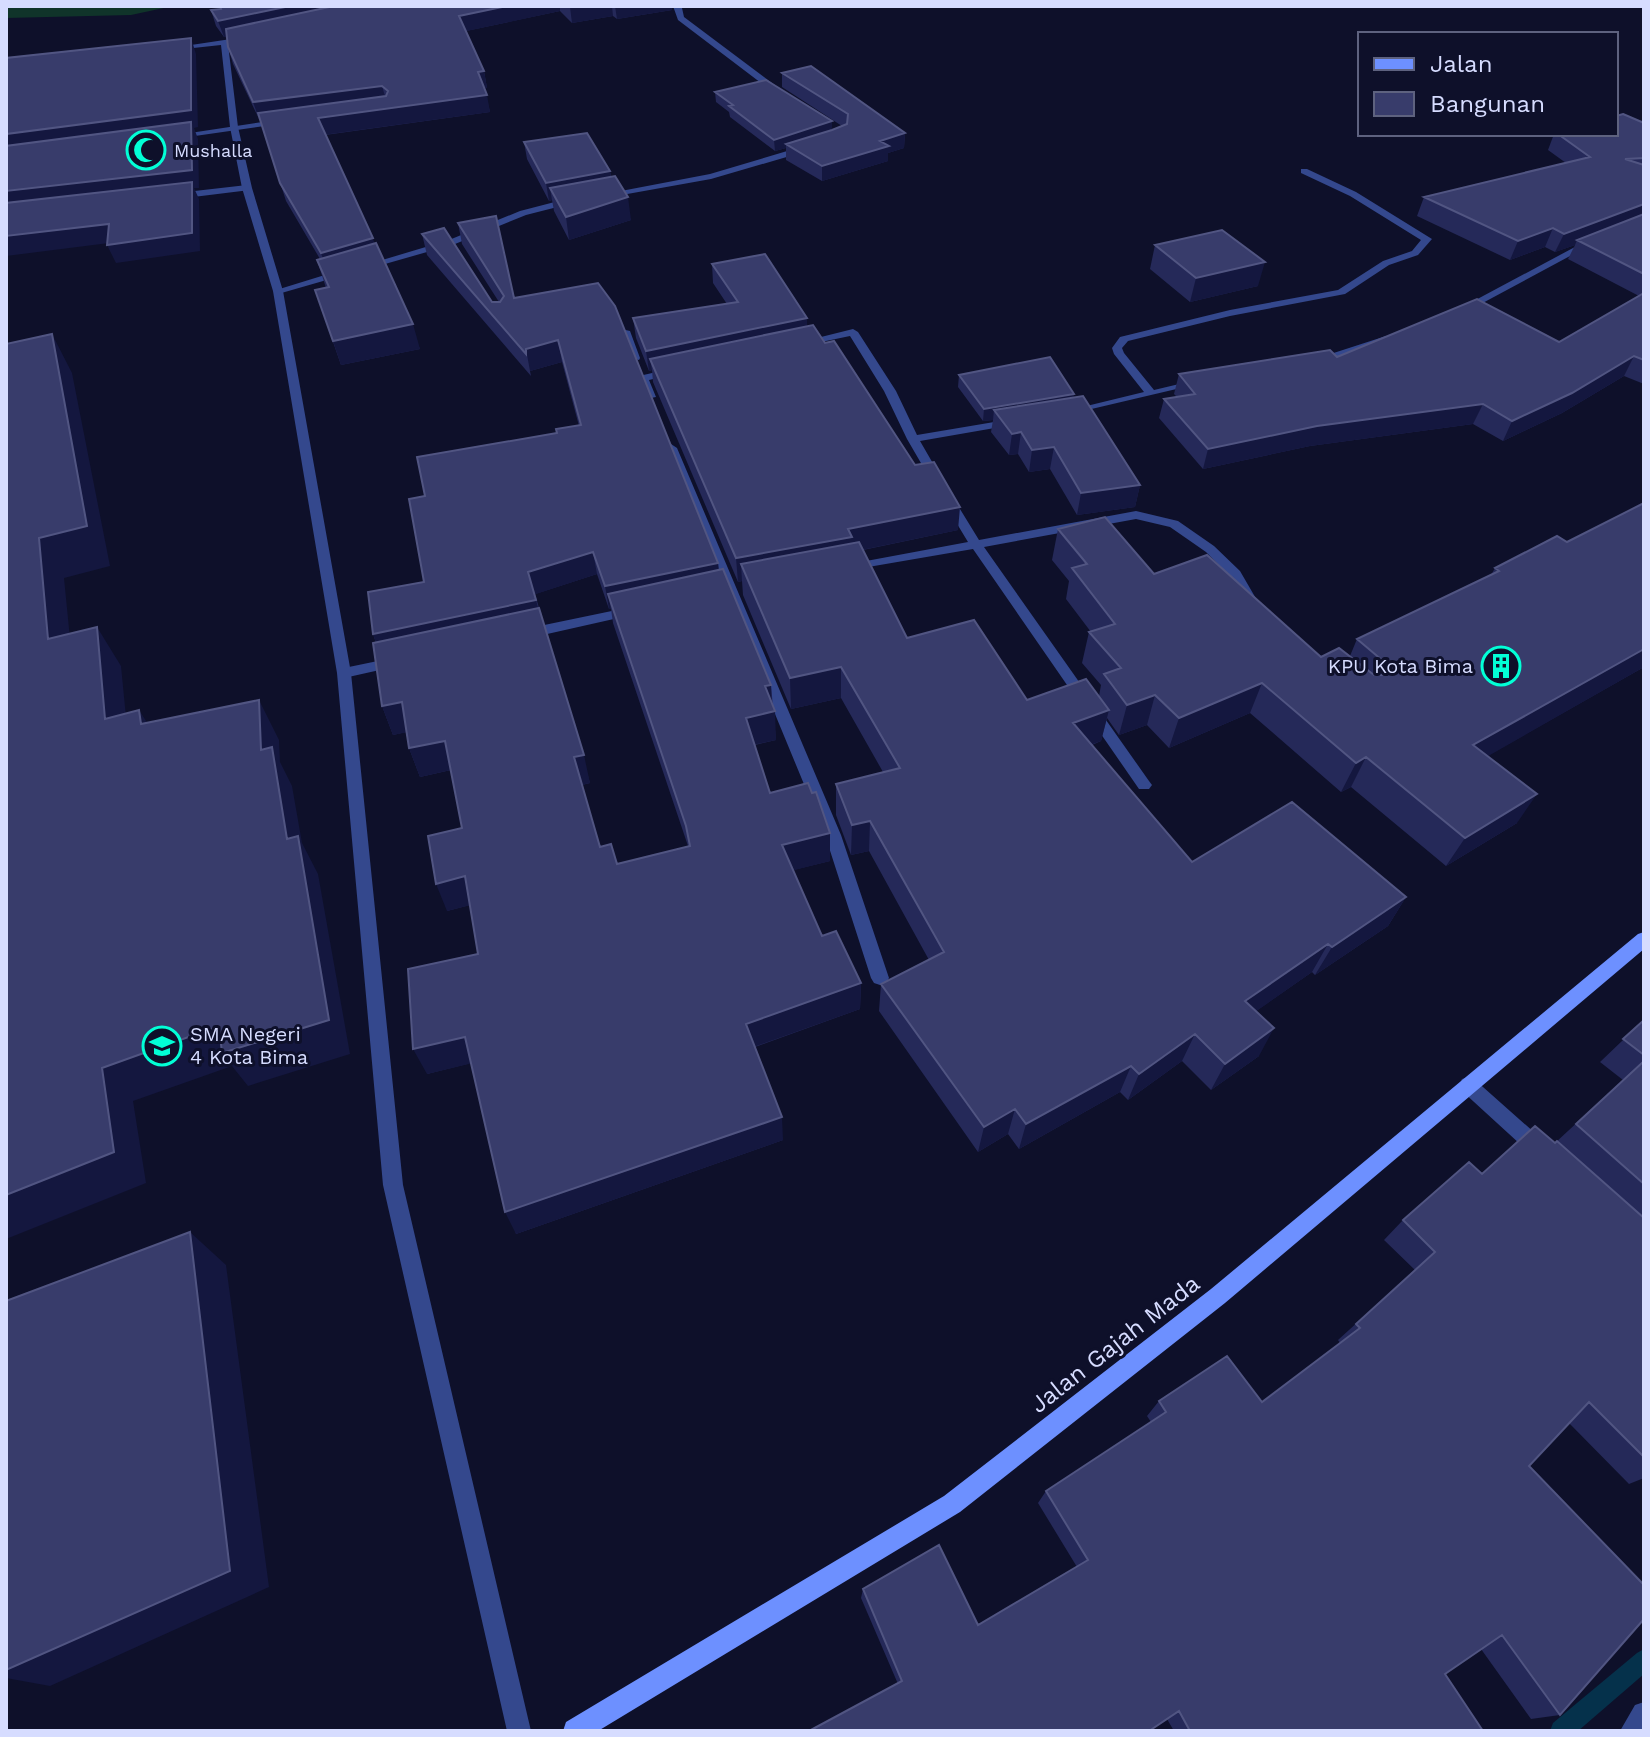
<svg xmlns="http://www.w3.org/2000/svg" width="1650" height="1737" viewBox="0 0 1650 1737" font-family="'Work Sans',sans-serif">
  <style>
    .green { fill: #10342a }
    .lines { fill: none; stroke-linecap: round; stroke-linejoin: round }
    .stream { fill: #05314b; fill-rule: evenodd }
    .minor { fill: #34488d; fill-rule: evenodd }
    .tertiary { fill: #34488d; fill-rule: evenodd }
    .secondary { fill: #6d90ff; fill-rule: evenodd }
    .wall { fill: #252959; fill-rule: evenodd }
    .shaded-wall { fill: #14173f }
    .building { fill: #383c6b; stroke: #515582; stroke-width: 2 }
    .labels { text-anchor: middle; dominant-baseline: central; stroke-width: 6; stroke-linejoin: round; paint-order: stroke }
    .far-poi-label { font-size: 18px; fill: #d6dcff; stroke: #0e102a; text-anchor: start }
    .poi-label { font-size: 20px; fill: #d6dcff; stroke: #0e102a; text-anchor: end }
    .near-street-label { font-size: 24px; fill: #d6dcff; stroke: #0e102a }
  </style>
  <rect width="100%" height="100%" fill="#0e102a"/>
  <!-- green -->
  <path class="green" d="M6 6H173L131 15 6 18Z"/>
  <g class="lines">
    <!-- stream -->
    <path class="stream" d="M1644 1649V1674L1578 1731H1550L1553 1723 1637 1653Z"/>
    <!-- minor -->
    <path class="minor" d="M673 6H702L682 8 684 17 784 92V96H778L678 20Z
      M282 119H285V123L174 139 170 136Z
      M804 146 808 149 807 151 711 179 605 198 600 195 710 174Z
      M1301 169H1307L1356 192 1432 239 1418 255 1389 265 1345 294 1230 316 1128 341 1122 348 1124 353 1154 390 1196 380 1202 383 1066 415V411L1144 392 1114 354 1112 348 1120 337 1230 310 1338 290 1383 261 1412 251 1421 240 1350 196 1301 173Z
      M247 185 250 186V190L177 199 172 196 177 193Z
      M574 197 577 198V202L526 215 455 244 364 270 359 267 449 240 520 211Z
      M1588 240 1596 242 1464 313 1455 311Z
      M341 270 344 271V275L278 294 273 291Z
      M621 329 630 331 640 358 639 360 630 358 620 331Z
      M853 329 858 332 896 391 917 435 1012 419 1018 422 1012 425 920 441 942 479 940 482H932L907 439 884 391 850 336 802 346 797 343Z
      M1386 336 1391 339 1390 341 1317 363 1312 360Z
      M674 368 678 369V373L649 380 656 397 646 399 638 378 639 376Z
      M671 444 677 448 841 835 889 978 886 983 880 985 874 983 871 978 825 835 665 448Z
      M948 495 952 496 979 540 1136 511 1178 521 1214 546 1240 571 1258 602 1256 605H1246L1230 576 1206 552 1170 527 1136 519 984 547 1149 781 1152 785 1149 789H1139L973 549 845 571 844 568 850 564 968 542 942 499Z
      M631 607 638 611 636 614 525 639 518 634 525 629Z
      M397 657 404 662 402 665 344 678 337 673 344 668Z
      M1468 1077 1474 1079 1545 1142 1547 1148 1545 1154 1538 1157 1531 1154 1462 1091 1459 1085 1462 1079Z
      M1644 1702V1731H1620L1635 1705Z"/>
    <!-- tertiary -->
    <path class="tertiary" d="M231 39 235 41 228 44 238 127 252 188 283 291 351 673 403 1185 531 1731H507L383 1185 337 673 273 291 242 188 230 127 221 45 175 50 171 48Z"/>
    <!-- secondary -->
    <path class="secondary" d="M1644 932V949L1225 1303 960 1512 598 1731H563L566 1722 944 1496 1211 1289 1638 934Z"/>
  </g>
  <!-- wall -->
  <path class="wall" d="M220 6H672V10L617 19 613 16 572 23 560 11 466 31 484 71 487 88H484L490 112 325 135 420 349 341 365 315 290 326 288 317 260 320 259 286 201 260 119H259L233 64 228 47 227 36 224 37 216 26 211 10 221 9Z
    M782 73 905 133 904 148 888 153V161L822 181 786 160V148L775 151 730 117 729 112 716 102 715 92 832 121V130L842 126 782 87Z
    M1644 123V384L1624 376 1562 413 1503 441 1473 424 1310 446 1203 469 1159 418 1164 399 1177 397 1174 394 1179 374 1337 357 1559 342 1639 296 1568 259 1575 245 1555 252 1545 247 1510 260 1417 216 1424 197 1566 163 1548 150 1554 134H1616Z
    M524 142 610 171 611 177 631 220 569 240 554 211 552 200 549 201 527 159Z
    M458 223 514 298 598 283 718 563 719 570 771 685 776 740 755 745 770 793 830 861 793 870 822 936 861 983 860 1009 755 1047 783 1140 516 1234 471 1063 427 1074 478 954 470 905 447 911 462 828 451 770 420 777 409 748 406 732 393 735 382 706 376 643 373 634 424 582 425 496 556 433 579 426 562 362 530 371 531 376 427 255 422 234 492 302H499L462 244ZM597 574 609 609H611L613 623 688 846 617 864 600 847 582 785 590 783 535 594Z
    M1155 245 1258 286 1190 302 1150 269Z
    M712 264 807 318V326L825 343 915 465 958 530 863 550 907 638 1027 700 1099 696 1101 685 1082 663 1089 632H1091L1066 599 1069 581 1052 560 1058 529 1154 574 1321 657 1350 656 1357 639 1491 575 1495 568 1644 667 1487 756 1517 823 1446 866 1351 787 1341 792 1250 713 1169 748 1147 725 1119 735 1107 718 1101 741 1092 745 1192 862 1406 897 1388 926 1315 975 1312 972 1256 1011 1259 1056 1211 1090 1182 1061 1128 1100 1120 1092 1019 1149 1008 1134 978 1152 879 1011 881 984 929 960 869 851 851 855 836 815V784L883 772 841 698 791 709 743 595 742 581 738 582 653 382 652 370 649 371 636 338 633 318 727 304 713 283Z
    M959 375 1074 394 1073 397 1140 485 1135 507 1077 515 1050 469 1029 472 1018 454 1009 455 991 432 993 420 983 421 958 387Z
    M1644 1020V1478L1629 1484 1569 1423 1529 1466 1560 1715 1531 1719 1481 1649 1445 1674 1483 1731H1174L1167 1719 898 1684 861 1598 863 1589 978 1625 1077 1567 1038 1503 1046 1491 1151 1422 1147 1416 1159 1401 1262 1402 1340 1343 1338 1340 1415 1270 1384 1240 1403 1220 1482 1174 1555 1143 1623 1080 1600 1062Z"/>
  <!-- shaded-wall -->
  <path class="shaded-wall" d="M290 6H368L224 37 218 21Z
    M507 6H560V11L462 32 459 16Z
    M574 6H612L613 16 572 23 570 7Z
    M615 6H672V10L617 19Z
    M191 38 196 54 198 127 194 128 198 139 199 188H194L199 199 200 251 116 263 107 245 192 233 6 210V134Z
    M484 71 487 88 481 89 478 72Z
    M382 86 387 103 259 119 253 102Z
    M487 95 490 112 323 135 318 118Z
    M832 121V132L786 144V148L775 151 774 140Z
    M905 133 904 148 888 153V161L822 181V166L880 141Z
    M610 171 612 189 550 188 552 200 549 201 546 183Z
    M628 197 631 220 569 240 566 217Z
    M1644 204V219L1577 240 1575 245 1555 252 1564 234Z
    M109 224 117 242 6 256V236Z
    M1553 228 1545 247 1510 260 1518 241Z
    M373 238 378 257 327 271 321 253Z
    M1265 262 1258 286 1190 302 1196 278Z
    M807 318V337L650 359 652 370 649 371 646 351Z
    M413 324 420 349 341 365 333 341Z
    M52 334 72 373 110 566 64 578 74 679 48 639 39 538Z
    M558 340 562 362 530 371 526 349Z
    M1634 356 1624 376 1562 413 1503 441 1512 421Z
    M1074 394 1072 406 994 410 993 420 983 421 984 409Z
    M1483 404 1473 424 1310 446 1203 469 1208 449 1317 426Z
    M1021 432 1018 454 1009 455 1012 434Z
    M1054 447 1050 469 1029 472 1032 450Z
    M1140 485 1135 507 1077 515 1081 493Z
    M960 507 958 530 852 552 741 564 742 581 738 582 736 558 848 529Z
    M593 552 597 574 533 595 528 572Z
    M718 563 720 586 608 594 611 609H609L605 586Z
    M536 600 542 623 381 657 373 634Z
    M97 627 121 666 130 758 105 719Z
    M1644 649V667L1455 775 1473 745Z
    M841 667V698L791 709 790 678Z
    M1262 683 1250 713 1169 748 1179 718Z
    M771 685 772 712 775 711 776 740 748 746 746 718 765 686Z
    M1155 695 1147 725 1119 735 1127 705Z
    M259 700 279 740 280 762 292 786 302 843 318 874 350 1054 248 1086 232 1066 133 1101 146 1183 6 1239V1195L102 1068 287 839 261 750Z
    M402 702 413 731 393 735 382 706Z
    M139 710 164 749 141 724Z
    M1109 710 1101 741 1066 754 1073 723Z
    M445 741 455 769 420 777 409 748Z
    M584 755 590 783 581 785 574 757Z
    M1366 757 1351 787 1341 792 1356 763Z
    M1537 794 1517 823 1446 866 1465 838Z
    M870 821 869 851 851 855 852 825Z
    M830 833V861L783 873 782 845Z
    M465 876 475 904 447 911 436 884Z
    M1406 897 1388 926 1315 975 1332 947Z
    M1328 944 1312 972 1231 1029 1245 1001Z
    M861 983 860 1009 748 1049 746 1024Z
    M1274 1028 1259 1056 1211 1090 1225 1064Z
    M1195 1034 1182 1061 1128 1100 1139 1074Z
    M465 1037 477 1062 427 1074 413 1049Z
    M1131 1066 1120 1092 1019 1149 1026 1124Z
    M1015 1109 1008 1134 978 1152 984 1127Z
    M782 1117 783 1140 516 1234 505 1212Z
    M190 1232 226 1265 269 1587 50 1686 6 1678V1670Z"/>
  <!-- building -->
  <path class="building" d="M220 6H290L218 21 211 10 221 9Z
    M334 6H507L459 16 484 71 478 72 487 95 318 118 373 238 321 253 280 183 258 113 386 96 388 91 382 86 253 102 228 47 226 29Z
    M191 38V110L6 134V58Z
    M811 66 905 133 880 141 889 146 822 166 786 144 832 130 847 124 848 114 782 73Z
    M766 80 832 121 774 140 729 106 733 105 715 92Z
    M1623 114 1644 123V158L1625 159 1644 165V204L1564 234 1553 228 1518 241 1424 197 1590 157 1558 134H1616V116Z
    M191 122 192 170 6 191V146Z
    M587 133 610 171 546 183 524 142Z
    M615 176 628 197 566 217 550 188Z
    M192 182V233L107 245 109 224 6 236V203Z
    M1644 214V274L1577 240Z
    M496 216 514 298 598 283 615 306 718 563 605 586 593 552 528 572 536 600 373 634 368 592 424 582 409 499 425 496 417 457 557 433 556 429 581 425 558 340 526 349V354L422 234 444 228 492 302H500L504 296 458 223Z
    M1222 230 1265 262 1196 278 1155 245Z
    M376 243 413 324 333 341 315 290 329 287 317 260Z
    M765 254 807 318 646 351 633 318 738 302 712 264Z
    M1644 293V360L1634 356 1572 393 1512 421 1483 404 1317 426 1208 449 1164 399 1195 394 1179 374 1330 350 1337 357 1477 299 1559 342Z
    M813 325 825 343 834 341 915 465 934 462 960 507 848 529 852 537 736 558 650 359Z
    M52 334 87 526 39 538 48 639 97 627 105 719 139 710 141 724 259 700 261 750 272 747 287 839 298 836 329 1020 222 1053 219 1026 102 1068 114 1152 6 1195V344Z
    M1050 357 1074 394 984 409 959 375Z
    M1083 396 1140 485 1081 493 1054 447 1032 450 1021 432 1012 434 994 410Z
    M1644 503V649L1473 745 1537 794 1465 838 1366 757 1356 763 1262 683 1179 718 1155 695 1127 705 1104 674 1121 668 1089 632 1115 624 1072 568 1087 564 1058 529 1105 517 1154 574 1207 555 1321 657 1339 648 1374 675H1385L1389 666 1357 639 1499 571 1495 568 1557 536 1567 542Z
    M859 542 907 638 974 620 1027 700 1086 679 1109 710 1073 723 1192 862 1292 802 1406 897 1332 947 1328 944 1245 1001 1274 1028 1225 1064 1195 1034 1139 1074 1131 1066 1026 1124 1015 1109 984 1127 881 984 944 952 870 821 852 825 836 784 900 768 841 667 790 678 741 564Z
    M723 569 771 685 765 686 775 711 746 718 770 793 808 783 812 793 816 792 830 833 782 845 822 936 836 931 861 983 746 1024 782 1117 505 1212 465 1037 413 1049 408 969 478 954 465 876 436 884 428 836 462 828 445 741 409 748 402 702 382 706 373 643 539 608 584 755 574 757 600 847 611 844 617 864 690 846 686 826 608 594Z
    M1644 1020V1055L1623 1039Z
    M1644 1061V1184L1576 1124Z
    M1535 1126 1555 1143 1557 1141 1644 1218V1457L1589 1402 1529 1466 1644 1585V1619L1560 1715 1502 1635 1445 1674 1483 1731H1190L1179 1711 1149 1731H809L902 1681 863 1589 939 1545 978 1625 1088 1560 1046 1491 1166 1412 1159 1401 1227 1356 1262 1402 1360 1328 1356 1324 1435 1252 1403 1220 1469 1162 1482 1174Z
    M190 1232 230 1571 6 1670V1301Z"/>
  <!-- icons -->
  <defs>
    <g id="mosque-ring" transform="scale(2)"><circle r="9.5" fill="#0e102a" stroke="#02ffd6" stroke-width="1.5"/><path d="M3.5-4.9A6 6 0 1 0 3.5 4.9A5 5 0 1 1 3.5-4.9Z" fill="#02ffd6"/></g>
    <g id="building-ring" transform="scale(2)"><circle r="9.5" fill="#0e102a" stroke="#02ffd6" stroke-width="1.5"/><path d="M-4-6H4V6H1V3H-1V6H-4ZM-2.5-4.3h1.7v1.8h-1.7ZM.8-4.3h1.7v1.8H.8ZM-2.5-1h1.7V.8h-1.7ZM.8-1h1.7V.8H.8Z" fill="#02ffd6"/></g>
    <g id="school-ring" transform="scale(2)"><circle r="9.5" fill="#0e102a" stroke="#02ffd6" stroke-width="1.5"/><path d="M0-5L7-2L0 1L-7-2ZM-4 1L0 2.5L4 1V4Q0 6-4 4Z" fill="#02ffd6"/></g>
  </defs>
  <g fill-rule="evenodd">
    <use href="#mosque-ring" x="146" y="150"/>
    <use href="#building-ring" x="1501" y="666"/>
    <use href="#school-ring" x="162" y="1046"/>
  </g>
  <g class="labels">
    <!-- far-poi labels -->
    <g class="far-poi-label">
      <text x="174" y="150">Mushalla</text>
    </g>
    <!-- poi labels -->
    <g class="poi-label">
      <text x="1473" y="666">KPU Kota Bima</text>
      <text x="190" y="1034" text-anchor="start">SMA Negeri<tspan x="190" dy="23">4 Kota Bima</tspan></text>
    </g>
    <!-- near-street labels -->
    <g class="near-street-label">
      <text transform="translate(1115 1344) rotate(-38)">Jalan Gajah Mada</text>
    </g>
  </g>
  <!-- border -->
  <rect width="1650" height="1737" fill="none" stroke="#d6dcff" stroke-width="16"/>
  <!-- legend -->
  <rect x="1358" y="32" width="260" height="104" fill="#0e102a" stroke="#5e627f" stroke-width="2"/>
  <rect x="1374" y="58" width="40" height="12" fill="#6d90ff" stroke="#5e627f" stroke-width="2"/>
  <text x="1430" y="72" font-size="24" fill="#d6dcff">Jalan</text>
  <rect x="1374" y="92" width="40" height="24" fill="#383c6b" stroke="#5e627f" stroke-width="2"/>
  <text x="1430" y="112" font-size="24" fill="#d6dcff">Bangunan</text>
</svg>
